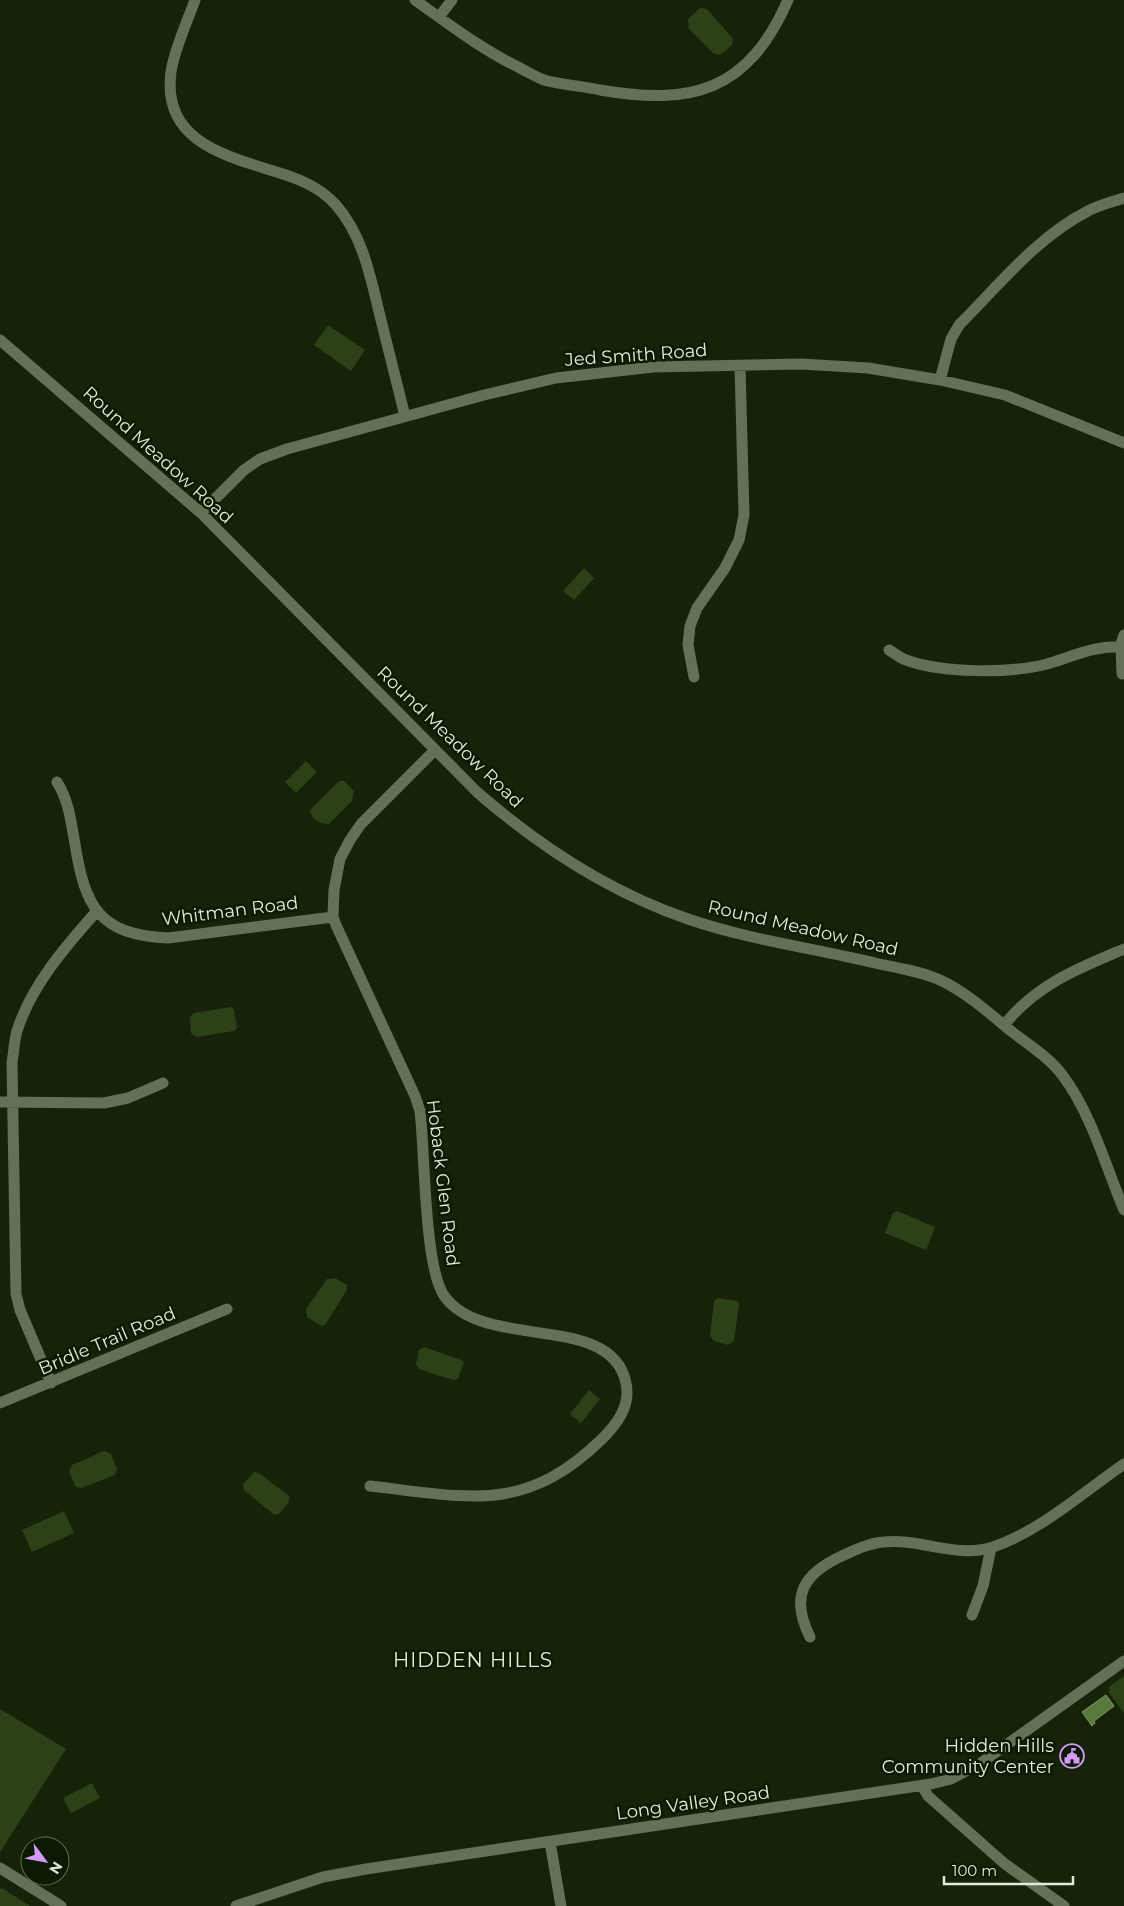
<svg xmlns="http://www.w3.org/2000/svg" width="1124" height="1906" viewBox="0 0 1124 1906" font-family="Montserrat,sans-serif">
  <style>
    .green { fill: #2d4119 }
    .water { fill: #59783c; stroke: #829a6b }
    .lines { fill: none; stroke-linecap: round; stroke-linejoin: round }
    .minor { stroke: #637157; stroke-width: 11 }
    .labels { text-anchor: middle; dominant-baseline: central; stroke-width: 5; stroke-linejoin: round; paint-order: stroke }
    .street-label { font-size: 18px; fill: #e1ebda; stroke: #0d1a02 }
    .poi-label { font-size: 18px; fill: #e1ebda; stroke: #0d1a02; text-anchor: end }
    .quarter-label { font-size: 20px; letter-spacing: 1px; fill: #e1ebda; stroke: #0d1a02 }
  </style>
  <rect width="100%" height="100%" fill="#162308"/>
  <!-- green -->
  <path class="green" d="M700 8 707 9 733 39 732 45 720 55 714 54 689 29 688 19Z
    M328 325 365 350 351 371 314 345Z
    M584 568 594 578 574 600 563 591Z
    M306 761 317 772 296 793 285 782Z
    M339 781H344L354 791 352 801 329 824C319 824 312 820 310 810Z
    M231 1007 234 1010 237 1028 234 1031 196 1037 191 1033 190 1017 194 1013Z
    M897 1211 935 1227 926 1250 885 1233 893 1213Z
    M335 1278 347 1285V1290L325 1325 322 1326 307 1317 306 1309 327 1279Z
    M718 1298 737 1301 739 1304 734 1341 728 1345 714 1341 710 1336 714 1301Z
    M424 1347 461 1360 464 1362 458 1379 453 1380 419 1369 416 1364 419 1350Z
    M589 1390 600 1399 581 1423 570 1414Z
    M104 1451 111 1454 117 1469 115 1475 81 1488 76 1487 69 1472 72 1465Z
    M254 1472 259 1473 289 1496V1502L279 1514 274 1515 244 1490 243 1484Z
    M64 1511 74 1533 32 1552 22 1530Z
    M1124 1676V1713L1109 1693 1110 1686Z
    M0 1709 66 1749 0 1852Z
    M92 1783 100 1798 71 1813 63 1798Z
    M2 1888 30 1906H0V1889Z"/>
  <!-- water -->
  <path class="water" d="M1106 1695 1114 1706 1094 1721 1095 1723 1092 1726 1082 1712Z"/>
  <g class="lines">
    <!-- minor -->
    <path class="minor" d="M195 0C187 22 174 50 171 72 162 138 219 154 270 170 294 177 318 185 336 205 364 237 371 280 381 320 389 352 397 384 405 416
      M415 0C450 25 481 49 520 68 528 72 536 77 544 80 562 85 582 86 600 90 693 106 748 91 788 0
      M439 17 452 0
      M0 340 201 513 477 792C540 847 609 892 688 919 749 940 813 948 875 963 897 968 921 971 942 981 967 993 989 1013 1011 1031 1029 1045 1050 1058 1063 1076 1091 1113 1106 1167 1124 1210
      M940 380 951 339 959 325C999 285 1037 237 1088 211 1099 205 1112 202 1124 198
      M201 513 244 470 260 459 287 449 484 395 556 378 653 367 801 364 868 368 940 380 1005 395 1124 443
      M889 650C894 653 900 658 906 660 942 673 1009 674 1047 664 1071 657 1096 645 1122 647
      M1122 674 1121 644 1124 635
      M694 677 688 645 690 626 697 608 725 568 739 540 744 515 740 366
      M57 782C69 801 71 822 75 844 85 908 100 935 168 938L333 917
      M1004 1025C1037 984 1077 969 1124 949
      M0 1102 104 1103 128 1098 163 1083
      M51 1383 20 1310 16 1294 12 1062C14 1052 14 1041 17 1031 31 986 65 947 96 912
      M0 1403 227 1309
      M370 1486C468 1497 524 1515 602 1439 617 1424 631 1406 626 1383 612 1312 485 1351 445 1297 424 1270 425 1151 420 1111L415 1096 336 925 333 917 334 890 340 859 350 840 361 824 435 750
      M972 1615 983 1586 991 1548
      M810 1637C789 1595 804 1573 844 1555 857 1549 870 1543 884 1542 919 1538 958 1559 993 1547 1042 1530 1082 1493 1124 1464
      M922 1786 928 1796 1005 1864 1064 1906
      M550 1842 561 1906
      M0 1868 61 1906
      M236 1906 323 1877 366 1869 931 1784 951 1779 981 1763 1124 1661"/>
  </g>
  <!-- icons -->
  <defs>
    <g id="civic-ring" transform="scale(1.25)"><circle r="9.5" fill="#0d1a02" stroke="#d59bfa" stroke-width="1.5"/><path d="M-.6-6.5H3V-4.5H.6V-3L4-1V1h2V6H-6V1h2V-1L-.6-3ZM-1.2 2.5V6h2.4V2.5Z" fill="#d59bfa"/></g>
  </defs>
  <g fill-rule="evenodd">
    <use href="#civic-ring" x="1072" y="1756"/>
  </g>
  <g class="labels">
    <!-- street labels -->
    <g class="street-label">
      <text transform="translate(636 355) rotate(-4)">Jed Smith Road</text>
      <text transform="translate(158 455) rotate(42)">Round Meadow Road</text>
      <text transform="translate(450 737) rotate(44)">Round Meadow Road</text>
      <text transform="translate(230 911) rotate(-7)">Whitman Road</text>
      <text transform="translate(803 928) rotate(13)">Round Meadow Road</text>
      <text transform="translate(443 1183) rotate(83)">Hoback Glen Road</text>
      <text transform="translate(107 1341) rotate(-23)">Bridle Trail Road</text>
      <text transform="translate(693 1803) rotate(-8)">Long Valley Road</text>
    </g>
    <!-- poi labels -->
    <g class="poi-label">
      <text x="1054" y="1746">Hidden Hills<tspan x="1054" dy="21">Community Center</tspan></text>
    </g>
    <!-- quarter labels -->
    <g class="quarter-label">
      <text x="473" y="1660">HIDDEN HILLS</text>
    </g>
  </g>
  <!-- north arrow -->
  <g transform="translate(45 1861) rotate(122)"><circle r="24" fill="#0d1a02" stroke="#626e58"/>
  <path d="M0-4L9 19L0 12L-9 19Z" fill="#d59bfa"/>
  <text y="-8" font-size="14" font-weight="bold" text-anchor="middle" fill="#e1ebda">N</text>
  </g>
  <!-- scale -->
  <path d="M944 1876v8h129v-8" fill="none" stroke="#e1ebda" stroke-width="2.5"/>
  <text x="952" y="1876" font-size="15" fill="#e1ebda" stroke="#0d1a02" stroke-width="4" paint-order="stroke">100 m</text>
</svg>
